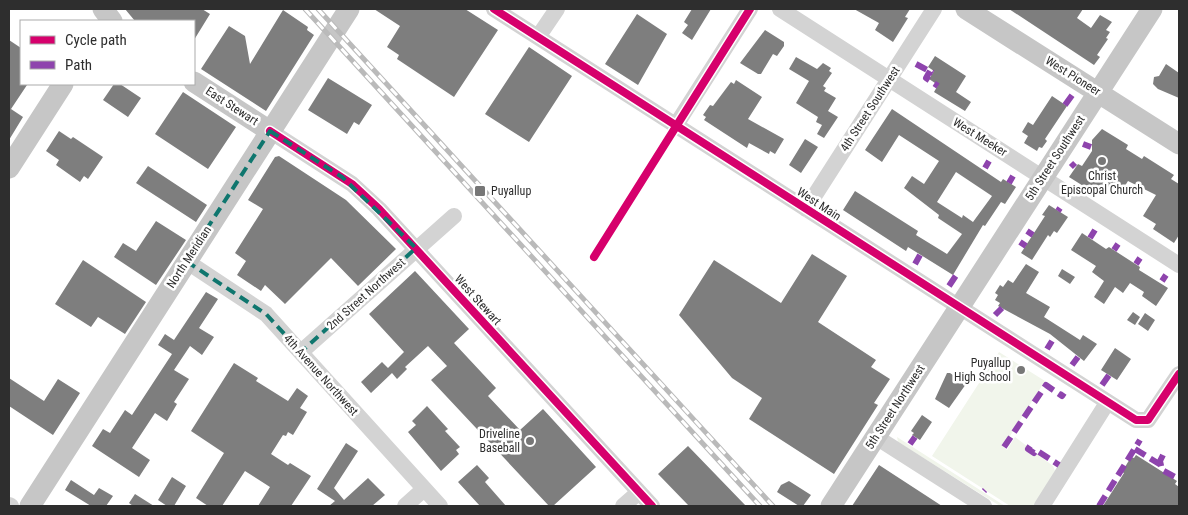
<svg xmlns="http://www.w3.org/2000/svg" width="1188" height="515" viewBox="0 0 1188 515" font-family="'Roboto Condensed',sans-serif">
  <style>
    .green { fill: #f1f5eb }
    .building { fill: #7e7e7e; fill-rule: evenodd }
    .lines { fill: none; stroke-linecap: round; stroke-linejoin: round }
    .minor { stroke: #d3d3d3; stroke-width: 16 }
    .major { stroke: #c6c6c6; stroke-width: 21 }
    .rail-casing { stroke: #bababa; stroke-width: 5 }
    .rail { stroke: #fff; stroke-width: 3; stroke-dasharray: 9; stroke-linecap: butt }
    .quiet { stroke: #8e44ad; stroke-width: 6; stroke-dasharray: 12 6; stroke-linecap: butt }
    .cycleway-casing { stroke: #fff; stroke-width: 11 }
    .cycleway { stroke: #d6006c; stroke-width: 8 }
    .marked { fill: none; stroke: #0f766e; stroke-width: 4; stroke-dasharray: 10 6; stroke-linejoin: round }
    .poi-dot { fill: #777; stroke: #fff; stroke-width: 2 }
    .labels { text-anchor: middle; dominant-baseline: central; stroke-width: 5; stroke-linejoin: round; paint-order: stroke }
    .street-label { font-size: 12px; fill: #2e2e2e; stroke: #fff }
    .poi-label { font-size: 12px; fill: #2e2e2e; stroke: #fff; text-anchor: end }
  </style>
  <rect width="100%" height="100%" fill="#fff"/>
  <!-- green -->
  <path class="green" d="M999 352 1045 381 1003 447 1007 450 1015 437 1053 466 1055 471 1034 506H1010L932 456Z
    M897 437 1005 506H1000L898 442Z"/>
  <!-- building -->
  <path class="building" d="M125 9H202L210 14 194 40V21H135Z
    M374 9H465L498 30 454 97 397 59 399 55 387 47 400 26Z
    M692 9H711L692 40 682 33 688 25 684 22Z
    M854 9H910L905 17 908 18 893 42 875 30 879 23Z
    M1009 9H1083L1077 18 1091 28 1100 15 1112 22 1106 30 1110 32 1106 38 1108 39 1097 55 1100 57 1094 65Z
    M283 10 308 27 307 30 314 35 266 111 201 69 229 26 245 36 250 64Z
    M637 14 667 34 638 85 605 64Z
    M765 30 784 42V46L777 56 773 54 761 74H758L740 63Z
    M9 40 21 48V84L27 85 11 109 23 117 9 140Z
    M529 47 572 76 529 142 485 114Z
    M935 56 966 76 956 92 971 102 965 111 934 92 938 85 929 79 934 71 928 67Z
    M796 57 817 69 823 63 831 68 829 71 832 73 823 86 826 88 824 91 836 98 828 111 838 117 824 138 817 134 822 125 816 122 818 117 796 103 809 81 789 69Z
    M1166 64 1179 73V98L1158 89 1153 84 1154 77 1159 76Z
    M328 78 372 105 359 125 354 122 347 134 308 110Z
    M736 80 762 97 748 119 784 139 775 154 770 151 769 154 749 143 747 148 704 120 706 117 703 115 710 105 713 106 731 82 734 84Z
    M114 84H120L141 98 128 117 103 100Z
    M183 92 236 127 208 169 155 134Z
    M1052 96 1067 106 1045 139 1047 141 1042 148 1039 147 1037 151 1024 143 1028 136 1022 132 1028 122 1033 125Z
    M892 109 1001 182 1003 179 1016 187 1005 204 1001 202 985 226 983 225 953 275 908 247 906 251 843 210 855 191 918 231 916 235 947 254 962 234 938 218 939 215 904 188 912 176 924 184 939 161 899 135 882 162 865 150ZM956 172 992 196 973 222 963 215 962 218 937 202Z
    M1102 129 1128 145 1126 149 1142 159 1144 156 1174 175 1171 179 1179 184V235L1174 243 1153 229 1156 224 1143 216 1156 195 1128 181 1121 192 1111 186 1106 194 1100 190 1096 194 1069 177 1078 164 1082 166 1092 151V140Z
    M59 131 71 139 73 137 103 157 88 179 84 176 80 182 56 165 59 160 46 151Z
    M805 139 818 147 801 173 789 165Z
    M279 156 346 200 396 249 358 286 331 258 285 304 265 285 261 291 237 275 246 261 235 253 263 209 248 200 275 157Z
    M148 166 207 205 196 222 136 183Z
    M1049 205 1068 217 1057 233 1054 231 1050 237 1048 235 1032 260 1021 253 1045 216 1042 215Z
    M156 221 186 240 156 285 114 257 123 243 136 251Z
    M1082 233 1106 249 1109 247 1140 267 1139 270 1168 288 1156 306 1142 296 1144 292 1130 283 1123 293 1115 287 1104 304 1094 297 1104 281 1092 272 1096 266 1071 250Z
    M812 254 847 276 818 322 876 360 871 367 890 379 874 403 878 405 834 474 749 419 762 398 732 378 679 315 714 260 781 303Z
    M83 260 146 302 125 334 98 317 91 327 55 304Z
    M1026 264 1039 272 1026 293 1050 307 1044 317 1080 340 1083 335 1097 344 1084 361 1050 334 998 306 1000 303 995 300 998 295 995 293 1000 285 1003 287 1008 280 1013 283Z
    M1062 269 1075 277 1070 284 1058 276Z
    M415 271 469 329 454 343 496 388 488 396 520 430 543 409 596 467 553 506H549L431 380 447 366 428 346 405 367 407 369 397 379 392 373 371 393 361 382 382 362 388 368 404 352 369 314Z
    M206 292 218 299 199 328 214 337 202 355 190 346 174 370 189 379 174 402 177 404 167 421 155 413 132 448 150 460 139 477 92 446 103 429 110 433 125 410 132 415 172 354 158 345 165 334 174 340Z
    M1133 312 1140 317 1135 325 1127 320Z
    M1145 313 1155 320 1148 331 1138 324Z
    M1115 348 1131 359 1117 380 1101 370Z
    M234 363 258 378 256 381 288 401 297 388 308 396 300 408 307 412 293 435 288 432 286 436 283 435 271 454 288 465 290 463 311 476 291 506H258L270 487 245 471 222 506H208L196 498 224 453 191 431Z
    M947 373H950L966 384 949 408 935 399Z
    M9 378 44 401 58 379 80 393 53 435 9 406Z
    M427 406 448 429 445 431 460 447 456 450 459 454 441 471 408 432 416 425 412 421Z
    M922 415 932 422 920 440 912 435 914 433 911 431Z
    M346 443 358 451 334 488 344 500 368 478 385 495 372 506H329L335 501 317 489Z
    M688 446 746 506H689L658 474Z
    M1136 455 1177 481 1175 484 1179 487V506H1103L1124 473 1122 472 1131 457 1134 458Z
    M477 465 489 478 485 482 506 506H480L458 482Z
    M879 465 942 506H852Z
    M172 477 186 486 174 506H167L158 500Z
    M71 480 94 495 99 488 113 496 106 506H91L65 490Z
    M789 481 811 495 803 506H799L777 492 781 485Z
    M135 494 154 506H133L129 503Z"/>
  <g class="lines">
    <!-- minor -->
    <path class="minor" d="M494 9 1136 420H1148L1179 374
      M780 9 1179 265
      M538 37 557 9
      M676 125 750 9
      M270 131 352 184 379 209 652 506
      M806 209 934 9
      M186 261 266 314 440 506
      M301 352 454 216
      M876 437 984 506
      M9 505 11 506
      M405 506 424 489
      M623 506 639 492
      M1042 506 1107 403"/>
    <!-- major -->
    <path class="major" d="M103 9 112 21
      M966 9 1179 144
      M194 82 270 131
      M9 168 63 84
      M30 506 349 9
      M831 506 1152 9"/>
    <!-- rail casing -->
    <g class="rail-casing">
      <path id="rail" d="M305 9 760 506
        M318 9 773 506"/>
    </g>
    <!-- rail -->
    <use href="#rail" class="rail"/>
    <!-- quiet -->
    <path class="quiet" d="M916 64 933 73
      M930 71 926 78 938 86
      M1065 105 1073 94
      M1083 144 1091 147
      M1071 163 1075 167
      M985 168 989 161
      M1009 183 1013 176
      M1058 211 1060 208
      M1027 231 1033 235
      M1090 238 1095 230
      M1020 242 1026 246
      M1114 250 1118 244
      M915 264 920 255
      M1136 264 1140 258
      M1162 281 1166 275
      M949 286 957 274
      M995 315 1002 308
      M1047 349 1052 341
      M1072 365 1078 357
      M1102 385 1109 375
      M910 444 915 437
      M1030 446 1028 449 1034 453 1036 450 1059 465
      M1004 447 1046 385 1062 396 1064 393
      M1135 449 1161 465
      M1163 455 1160 461 1162 470 1179 479
      M984 491 985 490
      M1099 506 1140 440"/>
    <!-- cycleway casing -->
    <g class="cycleway-casing">
      <path id="cycleway" d="M494 9 1136 420H1148L1179 374
        M270 131 352 184 379 209 652 506
        M594 257 750 9"/>
    </g>
    <!-- cycleway -->
    <use href="#cycleway" class="cycleway"/>
  </g>
  <!-- marked area -->
  <path class="marked" d="M270 131 342 177 416 248 301 352 266 314 186 261Z"/>
  <!-- markers -->
  <g class="poi-dot">
    <circle cx="1102" cy="161" r="5"/>
    <rect x="474" y="185" width="12" height="12" rx="2.5"/>
    <circle cx="1021" cy="370" r="5"/>
    <circle cx="530" cy="441" r="5"/>
  </g>
  <g class="labels">
    <!-- street labels -->
    <g class="street-label">
      <text transform="translate(1073 76) rotate(32)">West Pioneer</text>
      <text transform="translate(232 106) rotate(33)">East Stewart</text>
      <text transform="translate(870 109) rotate(-57)">4th Street Southwest</text>
      <text transform="translate(980 137) rotate(32)">West Meeker</text>
      <text transform="translate(1055 158) rotate(-57)">5th Street Southwest</text>
      <text transform="translate(819 204) rotate(33)">West Main</text>
      <text transform="translate(189 257) rotate(-57)">North Meridian</text>
      <text transform="translate(366 294) rotate(-42)">2nd Street Northwest</text>
      <text transform="translate(478 300) rotate(48)">West Stewart</text>
      <text transform="translate(321 375) rotate(48)">4th Avenue Northwest</text>
      <text transform="translate(895 407) rotate(-57)">5th Street Northwest</text>
    </g>
    <!-- poi labels -->
    <g class="poi-label">
      <text x="1102" y="176" text-anchor="middle">Christ<tspan x="1102" dy="14">Episcopal Church</tspan></text>
      <text x="491" y="191" text-anchor="start">Puyallup</text>
      <text x="1011" y="363">Puyallup<tspan x="1011" dy="14">High School</tspan></text>
      <text x="520" y="434">Driveline<tspan x="520" dy="14">Baseball</tspan></text>
    </g>
  </g>
  <!-- border -->
  <rect width="1188" height="515" fill="none" stroke="#2e2e2e" stroke-width="20"/>
  <!-- legend -->
  <rect x="20" y="20" width="175" height="65" fill="#ffffff" stroke="#ababab"/>
  <rect x="30" y="36" width="25" height="8" fill="#d6006c" stroke="#ababab"/>
  <text x="65" y="45" font-size="15" fill="#2e2e2e">Cycle path</text>
  <rect x="30" y="61" width="25" height="8" fill="#8e44ad" stroke="#ababab"/>
  <text x="65" y="70" font-size="15" fill="#2e2e2e">Path</text>
</svg>
